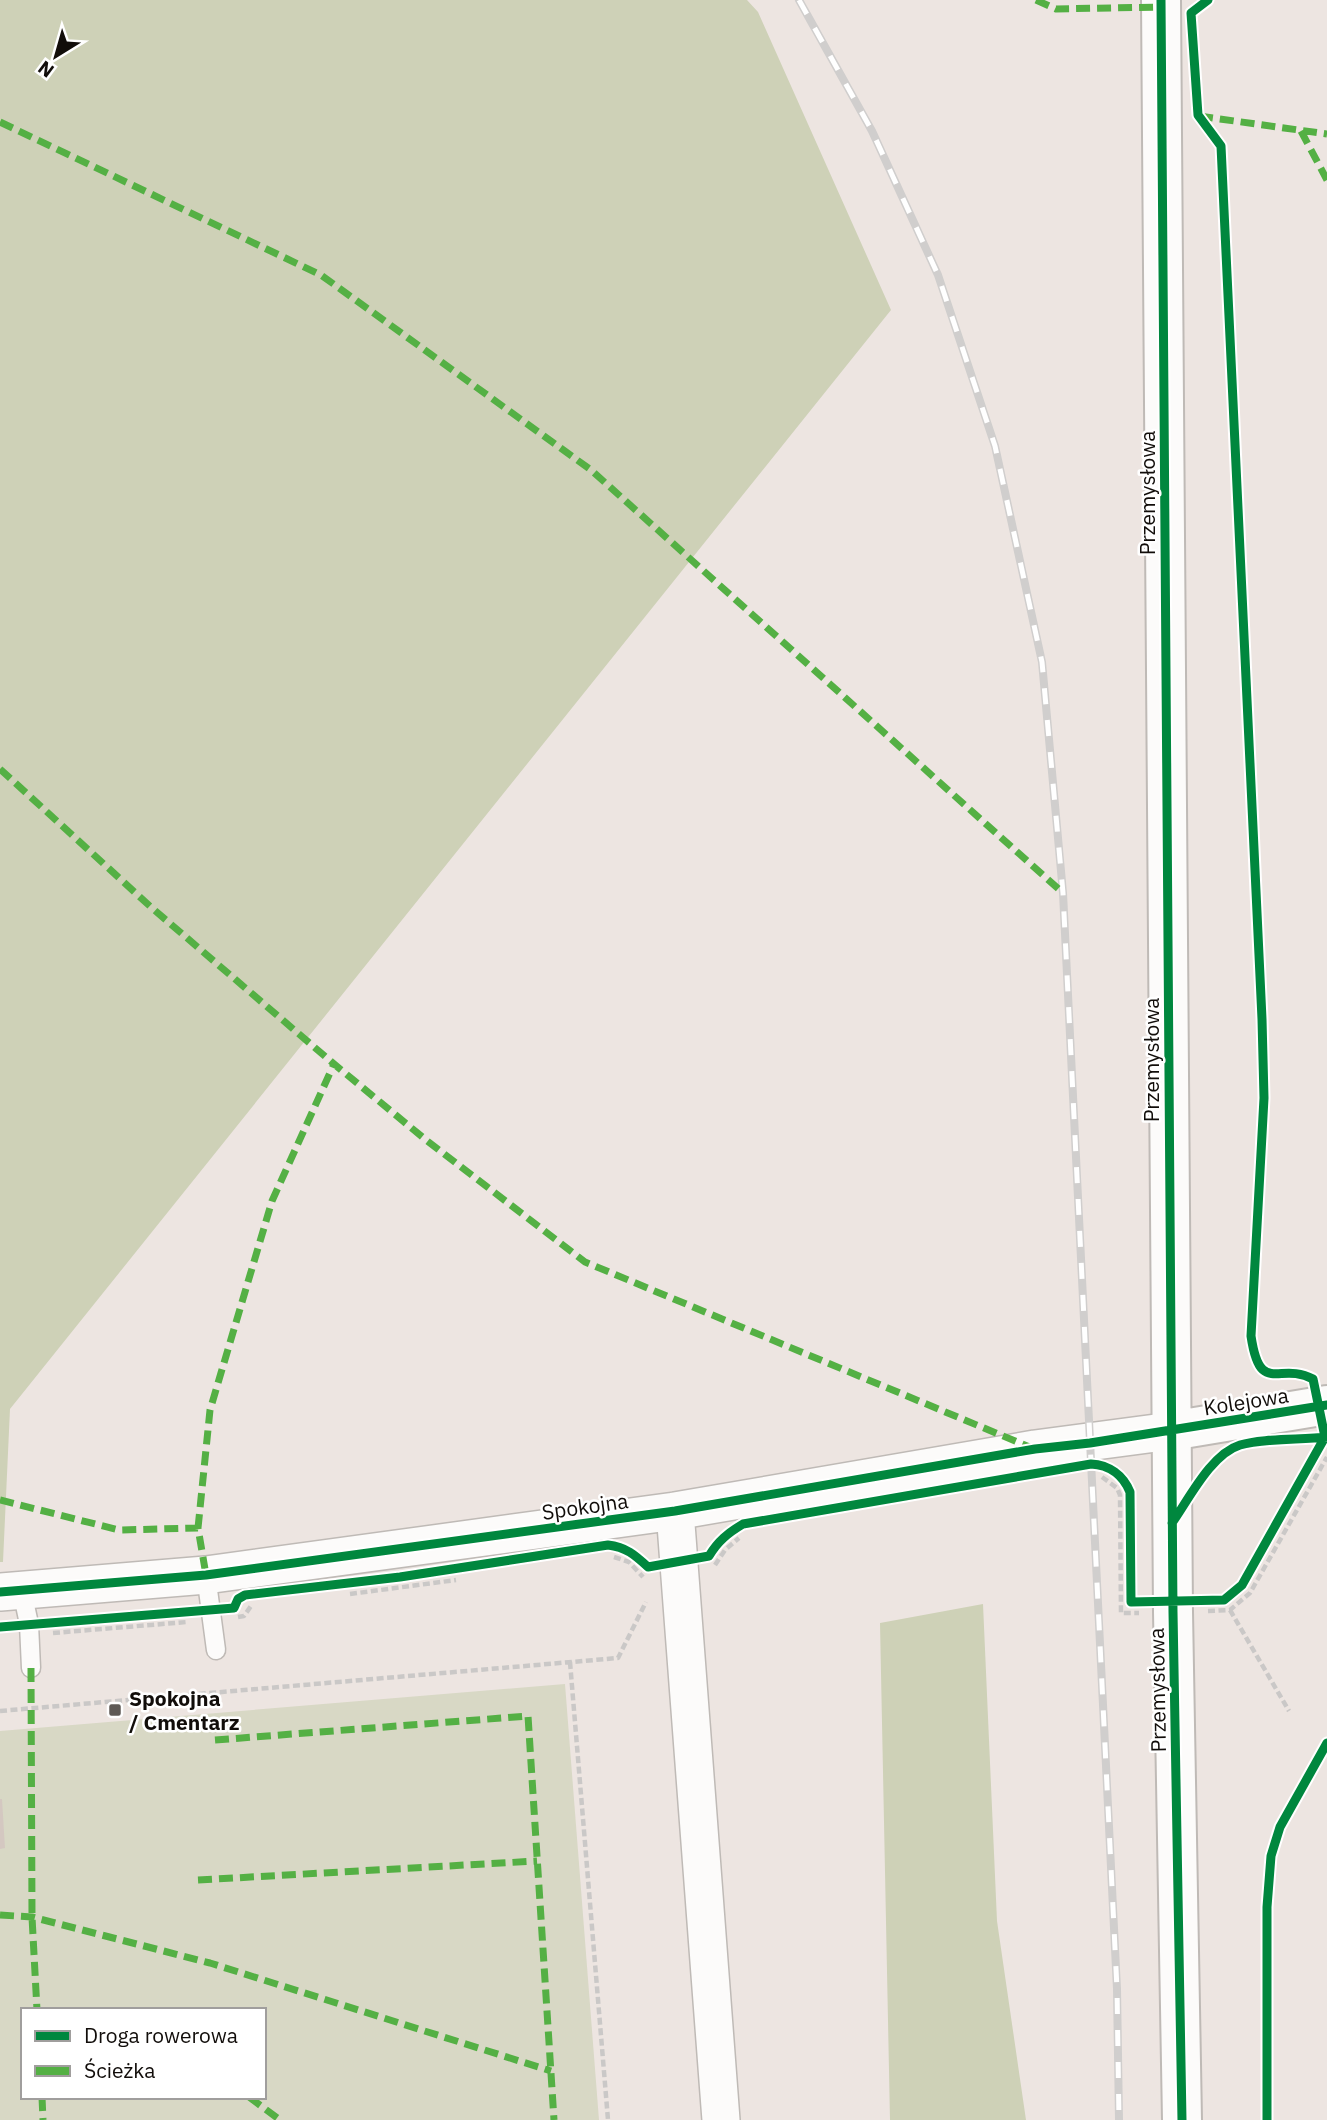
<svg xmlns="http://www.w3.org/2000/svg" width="1327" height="2120" viewBox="0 0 1327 2120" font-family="'IBM Plex Sans',sans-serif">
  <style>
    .green { fill: #d8d8c5; fill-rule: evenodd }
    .forest { fill: #ced1b7 }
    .building { fill: #d4c8c1 }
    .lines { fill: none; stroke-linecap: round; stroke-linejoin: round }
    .service-casing { stroke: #bfbab6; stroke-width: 21 }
    .minor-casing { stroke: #bfbab6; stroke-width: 40 }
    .tertiary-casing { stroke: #bfbab6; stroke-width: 42 }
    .path { stroke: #cac8c7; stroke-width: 4.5; stroke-dasharray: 7 3.5; stroke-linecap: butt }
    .service { stroke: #fcfbfa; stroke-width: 18 }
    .minor { stroke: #fcfbfa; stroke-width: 37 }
    .tertiary { stroke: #fcfbfa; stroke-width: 38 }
    .rail-casing { stroke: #d0cecd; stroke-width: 8 }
    .rail { stroke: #fff; stroke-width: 5; stroke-dasharray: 16; stroke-linecap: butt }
    .quiet { stroke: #54b044; stroke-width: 7; stroke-dasharray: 14 7; stroke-linecap: butt }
    .cycleway-casing { stroke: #fff; stroke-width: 13 }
    .cycleway { stroke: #00873e; stroke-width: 9 }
    .poi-dot { fill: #5e5955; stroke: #fff; stroke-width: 2.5 }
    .labels { text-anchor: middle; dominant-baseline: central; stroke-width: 5; stroke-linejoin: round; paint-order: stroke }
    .street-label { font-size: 21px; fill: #110d0a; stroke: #fff }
    .poi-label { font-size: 21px; font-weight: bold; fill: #110d0a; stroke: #fff; text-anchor: start }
  </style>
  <rect width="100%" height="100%" fill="#ede5e1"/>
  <!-- green -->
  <path class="green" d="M565 1684 599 2120H0V1731ZM23 2010H264V2097H23Z"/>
  <!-- forest -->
  <path class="forest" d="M0 0H747L758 12 891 310 10 1409 3 1562H0Z
    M983 1604 997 1921 1026 2120H890L880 1623Z"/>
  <!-- building -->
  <path class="building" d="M0 1799H2L5 1848 0 1849Z"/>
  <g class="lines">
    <!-- service casing -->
    <g class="service-casing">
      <path id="service" d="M206 1575 216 1650
        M22 1591 29 1624 31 1668"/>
    </g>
    <!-- minor casing -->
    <g class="minor-casing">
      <path id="minor" d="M675 1511 721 2120
        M0 1592 206 1575 675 1511 1035 1449 1171 1431"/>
    </g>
    <!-- tertiary casing -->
    <g class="tertiary-casing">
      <path id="tertiary" d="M1161 0 1173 1612 1182 2120
        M1171 1431 1327 1405"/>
    </g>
    <!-- path -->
    <path class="path" d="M1102 1477 1117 1488 1120 1495 1121 1613H1139
      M614 1557 629 1562 643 1577
      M715 1565 725 1550 739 1538
      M350 1594 456 1580
      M1230 1610 1289 1711
      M1208 1611 1230 1610 1250 1593 1327 1457
      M238 1617 244 1616 251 1606
      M53 1633 187 1622
      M570 1662 608 2120
      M0 1711 618 1658 646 1602"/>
    <!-- service -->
    <use href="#service" class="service"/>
    <!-- minor -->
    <use href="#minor" class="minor"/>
    <!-- tertiary -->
    <use href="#tertiary" class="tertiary"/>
    <!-- rail casing -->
    <g class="rail-casing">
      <path id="rail" d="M799 0 872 131 938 275 995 446 1042 662 1063 893 1117 1989 1119 2120"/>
    </g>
    <!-- rail -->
    <use href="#rail" class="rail"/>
    <!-- quiet -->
    <path class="quiet" d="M1036 0 1056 9 1161 7
      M1199 116 1327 134
      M0 122 321 275 591 470 1063 893
      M1301 131 1327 180
      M0 769 152 908 334 1064 426 1140 585 1262 1032 1448
      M0 1500 119 1530 198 1528 206 1575
      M198 1528 210 1410 272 1201 334 1064
      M31 1668 32 1917 37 2010
      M215 1740 528 1716 554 2120
      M198 1880 537 1861
      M0 1915 32 1917 210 1963 551 2071
      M42 2097 43 2120
      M249 2097 280 2120"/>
    <!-- cycleway casing -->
    <g class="cycleway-casing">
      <path id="cycleway" d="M1161 0 1173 1612 1182 2120
        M1172 1523C1189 1499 1211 1454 1240 1445 1262 1438 1302 1440 1327 1437
        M0 1592 206 1575 675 1511 1035 1449 1090 1443 1327 1405
        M0 1627 234 1608 238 1599 245 1595 400 1577 608 1545C626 1547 635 1555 648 1567L709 1556C718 1541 728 1533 743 1524L1091 1464C1109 1465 1123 1475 1130 1492L1131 1602 1224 1600 1242 1585 1325 1437 1313 1379C1279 1361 1260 1397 1251 1336L1264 1098 1262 1019 1221 146 1198 115 1191 13 1208 0
        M1267 2120V1907L1271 1856 1280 1827 1327 1743"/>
    </g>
    <!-- cycleway -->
    <use href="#cycleway" class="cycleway"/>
  </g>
  <!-- markers -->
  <rect class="poi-dot" x="108" y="1703" width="14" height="14" rx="3.5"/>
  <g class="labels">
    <!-- street labels -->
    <g class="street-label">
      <text transform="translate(1147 493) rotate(-90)">Przemysłowa</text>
      <text transform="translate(1151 1060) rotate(-90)">Przemysłowa</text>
      <text transform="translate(1246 1401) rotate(-9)">Kolejowa</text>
      <text transform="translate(585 1506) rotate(-8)">Spokojna</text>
      <text transform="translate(1157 1690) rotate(-91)">Przemysłowa</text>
    </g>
    <!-- poi labels -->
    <g class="poi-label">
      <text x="129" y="1698">Spokojna<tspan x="129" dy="24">/ Cmentarz</tspan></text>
    </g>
  </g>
  <!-- legend -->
  <rect x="21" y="2008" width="245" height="91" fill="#ffffff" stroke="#a09e9d" stroke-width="2"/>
  <rect x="35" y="2031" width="35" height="10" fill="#00873e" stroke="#a09e9d" stroke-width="2"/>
  <text x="84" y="2043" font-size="21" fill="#110d0a">Droga rowerowa</text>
  <rect x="35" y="2066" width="35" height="10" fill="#54b044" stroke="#a09e9d" stroke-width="2"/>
  <text x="84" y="2078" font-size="21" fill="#110d0a">Ścieżka</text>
  <!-- north arrow -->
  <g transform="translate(56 56) rotate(217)" stroke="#ffffff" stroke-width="5" paint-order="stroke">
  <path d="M0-5L12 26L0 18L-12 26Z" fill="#110d0a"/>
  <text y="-10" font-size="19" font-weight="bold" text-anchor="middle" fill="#110d0a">N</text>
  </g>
</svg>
